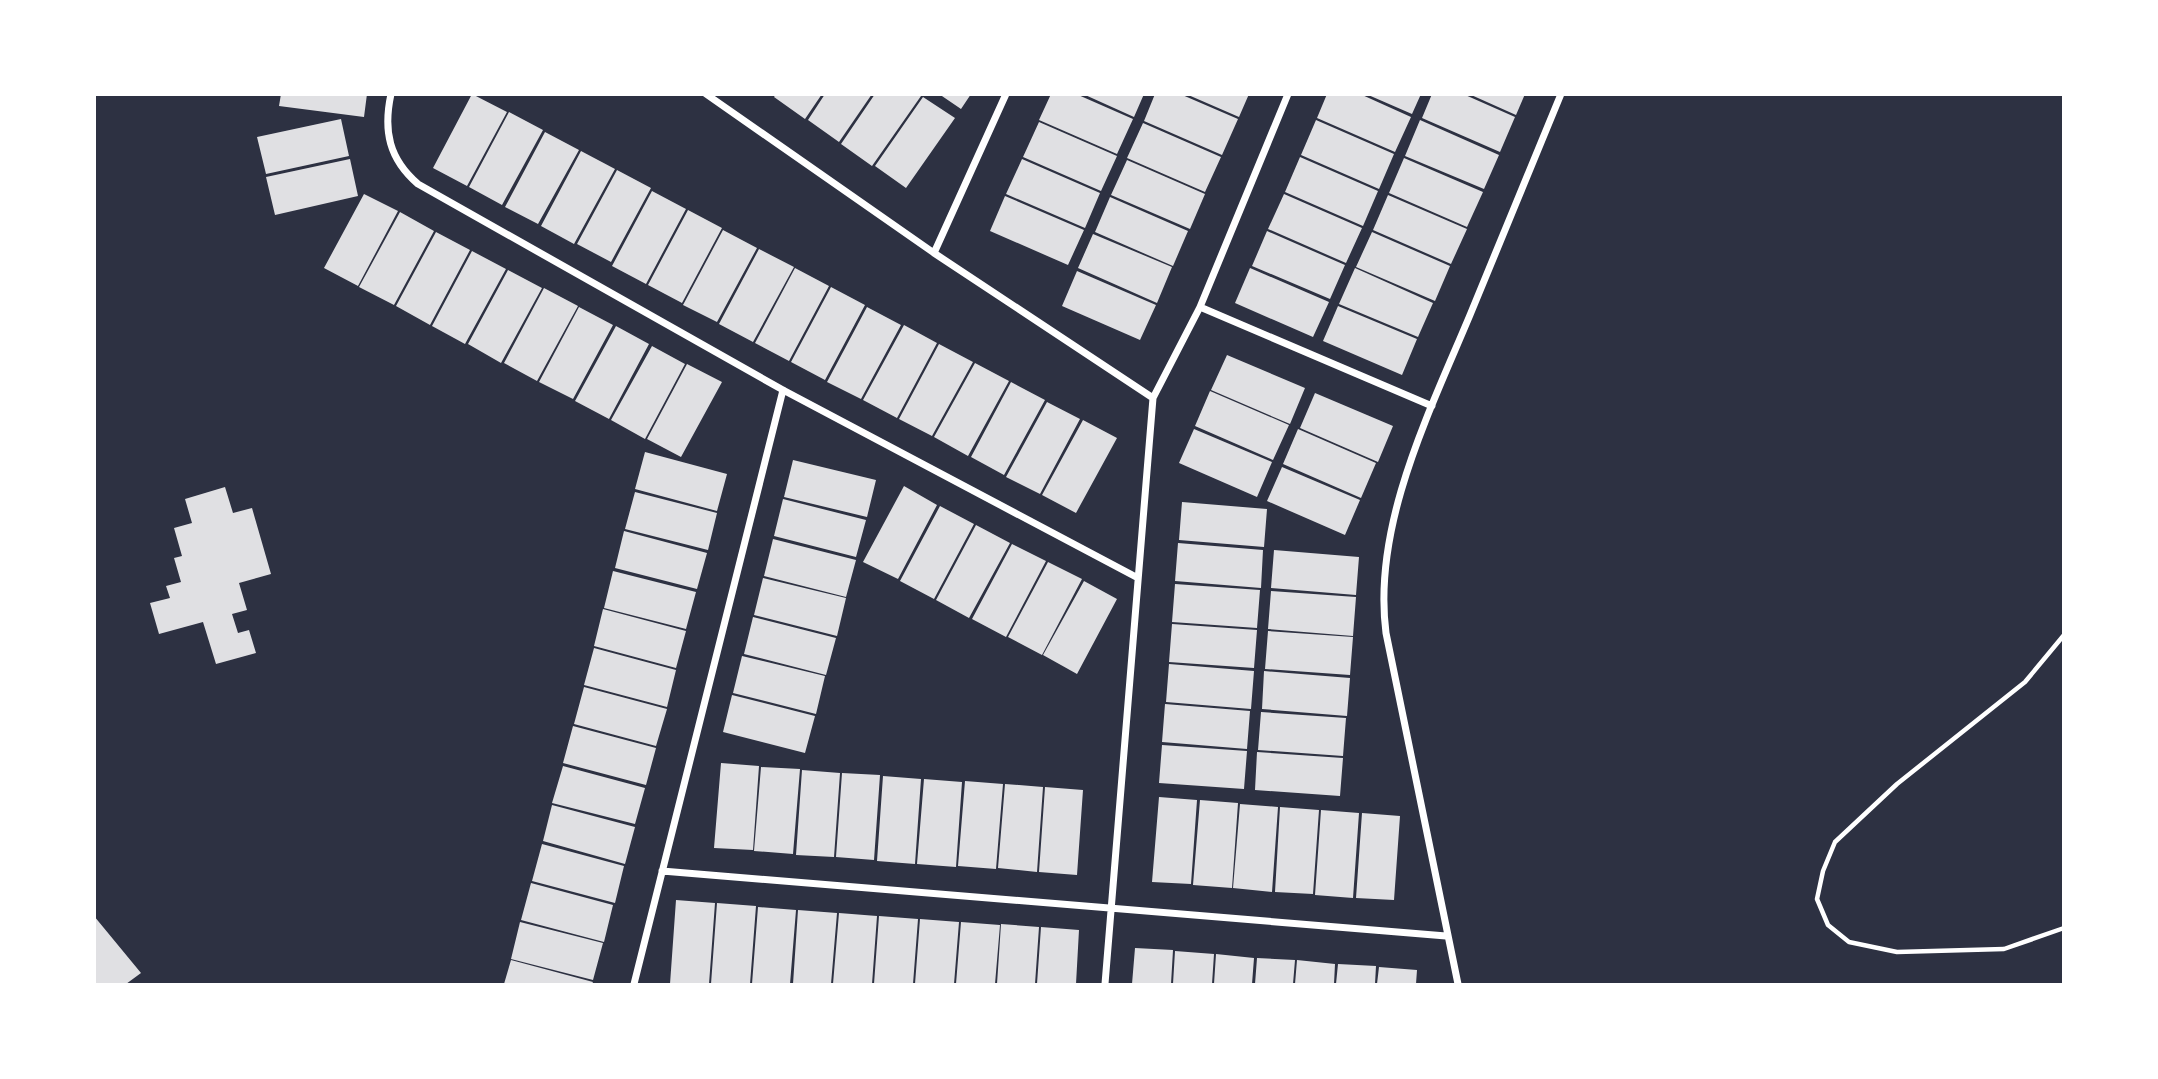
<svg xmlns="http://www.w3.org/2000/svg" width="2158" height="1079" viewBox="0 0 2158 1079" font-family="'Space Grotesk',sans-serif">
  <style>
    .building { fill: #e0e0e3 }
    .lines { fill: none; stroke-linecap: round; stroke-linejoin: round }
    .path { stroke: #fff; stroke-width: 4.5 }
    .minor { stroke: #fff; stroke-width: 7 }
  </style>
  <rect width="100%" height="100%" fill="#2d3142"/>
  <!-- building -->
  <path class="building" d="M281 94H367L364 117 279 106Z
    M472 94 507 112 467 186 433 168Z
    M776 94H822L805 119 774 97Z
    M825 94H872L839 142 808 120Z
    M875 94 921 96 872 166 841 144Z
    M939 94H971L961 109Z
    M1051 94H1076L1133 119 1117 154 1039 120Z
    M1083 94H1144L1134 117Z
    M1155 94H1180L1238 119 1222 155 1144 121Z
    M1186 94H1249L1239 117Z
    M1327 94H1360L1411 117 1395 152 1317 118Z
    M1366 94H1421L1412 114Z
    M1432 94H1463L1515 117 1500 152 1422 118Z
    M1469 94H1525L1516 115Z
    M923 97 955 118 906 188 875 166Z
    M509 112 543 130 502 205 469 187Z
    M341 119 349 156 266 174 257 137Z
    M1316 120 1394 154 1379 189 1301 155Z
    M1420 120 1499 155 1484 189 1405 156Z
    M1039 122 1117 156 1101 191 1023 157Z
    M1143 123 1221 157 1205 192 1127 158Z
    M545 132 579 150 538 224 505 207Z
    M581 151 615 169 574 244 541 226Z
    M1300 157 1378 191 1363 226 1285 192Z
    M1404 158 1483 192 1467 227 1389 193Z
    M350 159 358 196 275 215 266 177Z
    M1022 159 1100 193 1085 228 1006 194Z
    M1127 160 1205 194 1190 229 1111 195Z
    M617 170 651 188 611 262 577 244Z
    M652 191 686 209 646 284 612 266Z
    M364 194 398 211 358 286 324 268Z
    M1284 194 1362 228 1346 263 1268 229Z
    M1388 195 1467 229 1451 264 1373 230Z
    M1005 196 1084 230 1068 265 990 231Z
    M1110 197 1188 231 1173 266 1095 232Z
    M688 210 722 228 682 303 648 285Z
    M400 212 434 231 394 305 359 287Z
    M723 230 757 248 717 322 683 305Z
    M1267 231 1345 265 1330 299 1252 266Z
    M436 232 470 250 430 325 396 306Z
    M1372 232 1450 266 1435 301 1356 267Z
    M1093 234 1172 267 1157 303 1078 268Z
    M759 249 794 267 753 342 719 324Z
    M472 251 506 269 465 344 432 326Z
    M795 268 829 286 789 361 755 343Z
    M1250 268 1329 302 1313 337 1235 303Z
    M1355 268 1433 303 1418 337 1339 304Z
    M508 270 542 288 501 363 468 344Z
    M1077 271 1156 305 1140 340 1062 306Z
    M831 287 865 305 825 380 791 362Z
    M544 288 578 306 537 381 504 363Z
    M1338 306 1417 339 1402 375 1323 341Z
    M579 307 613 325 573 399 539 382Z
    M867 307 901 325 861 399 827 382Z
    M904 325 937 343 897 418 863 400Z
    M616 326 649 344 609 419 575 401Z
    M939 344 973 362 932 436 899 419Z
    M652 346 685 364 645 439 611 420Z
    M1227 355 1305 388 1290 424 1211 390Z
    M975 363 1009 381 968 456 934 437Z
    M687 364 722 382 681 457 647 439Z
    M1011 382 1045 400 1004 475 971 457Z
    M1210 391 1289 425 1273 460 1195 426Z
    M1315 393 1393 426 1378 462 1300 428Z
    M1047 402 1080 419 1040 494 1006 477Z
    M1083 420 1117 438 1076 513 1042 495Z
    M1194 429 1272 462 1257 497 1179 463Z
    M1298 429 1376 463 1361 498 1283 464Z
    M645 452 727 474 717 511 635 489Z
    M793 460 876 480 867 517 784 497Z
    M1282 467 1360 500 1345 535 1267 501Z
    M904 486 937 505 898 579 863 562Z
    M225 487 233 513 252 508 271 574 239 583 247 610 232 614 238 633 249 630 256 653 216 664 203 622 159 634 150 603 170 598 166 586 181 582 174 558 182 556 174 528 192 523 185 499Z
    M635 492 717 513 708 550 625 529Z
    M783 499 866 520 856 557 774 536Z
    M1182 502 1267 509 1264 547 1179 540Z
    M940 506 974 524 934 599 900 581Z
    M976 525 1010 543 969 618 936 600Z
    M624 531 707 553 697 589 615 568Z
    M773 539 856 560 846 597 764 576Z
    M1178 543 1263 550 1261 588 1175 581Z
    M1012 544 1046 561 1006 637 972 619Z
    M1274 550 1359 557 1356 595 1271 588Z
    M1048 562 1082 579 1042 655 1008 637Z
    M613 571 696 592 686 629 604 608Z
    M763 578 846 598 837 636 754 615Z
    M1084 581 1117 599 1077 674 1043 655Z
    M1175 584 1260 590 1257 628 1172 622Z
    M1271 591 1356 597 1353 636 1268 629Z
    M603 609 686 631 676 668 594 646Z
    M753 617 836 638 826 675 744 654Z
    M1172 624 1257 630 1254 668 1169 662Z
    M1268 631 1353 637 1350 675 1265 669Z
    M594 648 676 670 667 707 584 685Z
    M742 656 825 676 816 714 733 693Z
    M1169 664 1254 671 1251 709 1166 702Z
    M1264 671 1350 678 1347 716 1262 709Z
    M584 687 667 709 656 746 574 724Z
    M732 695 815 716 805 753 723 732Z
    M1165 704 1250 711 1247 749 1162 742Z
    M1261 712 1346 718 1343 756 1258 750Z
    M573 726 656 748 646 785 563 763Z
    M1162 745 1247 751 1244 789 1159 783Z
    M1257 752 1343 758 1340 796 1255 790Z
    M721 763 759 766 753 850 714 848Z
    M563 766 645 788 635 824 552 803Z
    M761 767 800 769 793 854 754 851Z
    M802 770 840 773 834 857 796 855Z
    M842 773 880 775 874 860 836 857Z
    M883 776 921 779 915 864 877 861Z
    M924 779 962 782 956 867 917 864Z
    M965 781 1003 784 996 869 958 866Z
    M1005 784 1043 787 1037 872 998 868Z
    M1045 787 1083 790 1077 875 1039 872Z
    M1159 797 1197 800 1191 884 1152 882Z
    M1200 800 1238 803 1232 888 1193 885Z
    M1240 804 1278 807 1272 892 1233 888Z
    M552 805 635 827 625 864 543 841Z
    M1280 807 1319 810 1313 894 1275 892Z
    M1321 810 1359 813 1353 898 1315 895Z
    M1362 813 1400 816 1394 900 1356 898Z
    M542 844 624 866 615 903 532 881Z
    M531 883 613 905 604 942 521 920Z
    M676 900 715 903 709 984H670Z
    M717 903 756 906 750 984H711Z
    M758 907 796 910 790 984H752Z
    M798 910 837 913 831 984H793Z
    M839 913 877 916 872 984H833Z
    M94 916 141 973 126 984H94Z
    M879 916 918 919 913 984H874Z
    M920 919 959 922 954 984H915Z
    M520 922 603 943 593 980 511 959Z
    M961 922 1000 925 995 984H956Z
    M1001 924 1039 927 1035 984H997Z
    M1041 927 1079 930 1076 984H1037Z
    M1135 948 1173 950 1171 984H1132Z
    M1175 951 1214 954 1212 984H1173Z
    M1216 954 1254 958 1252 984H1214Z
    M1257 958 1295 960 1293 984H1255Z
    M511 960 593 982 592 984H504Z
    M1297 960 1335 964 1334 984H1295Z
    M1338 964 1376 966 1375 984H1336Z
    M1379 967 1417 970 1416 984H1377Z"/>
  <g class="lines">
    <!-- path -->
    <path class="path" d="M2064 635 2025 682 1897 784 1835 842 1823 871 1817 899 1828 925 1849 942 1897 952 2004 949 2064 928"/>
    <!-- minor -->
    <path class="minor" d="M391 94C383 131 389 159 418 184L783 390 1138 578
      M706 94 934 253 1153 398
      M934 253 1006 94
      M1200 307 1432 406
      M662 871 1446 936
      M634 984 783 390
      M1105 984 1153 398 1200 307 1288 94
      M1458 984 1386 633C1372 526 1429 413 1470 315 1500 241 1531 168 1561 94"/>
  </g>
  <!-- border -->
  <rect width="2158" height="1079" fill="none" stroke="#ffffff" stroke-width="192"/>
</svg>
